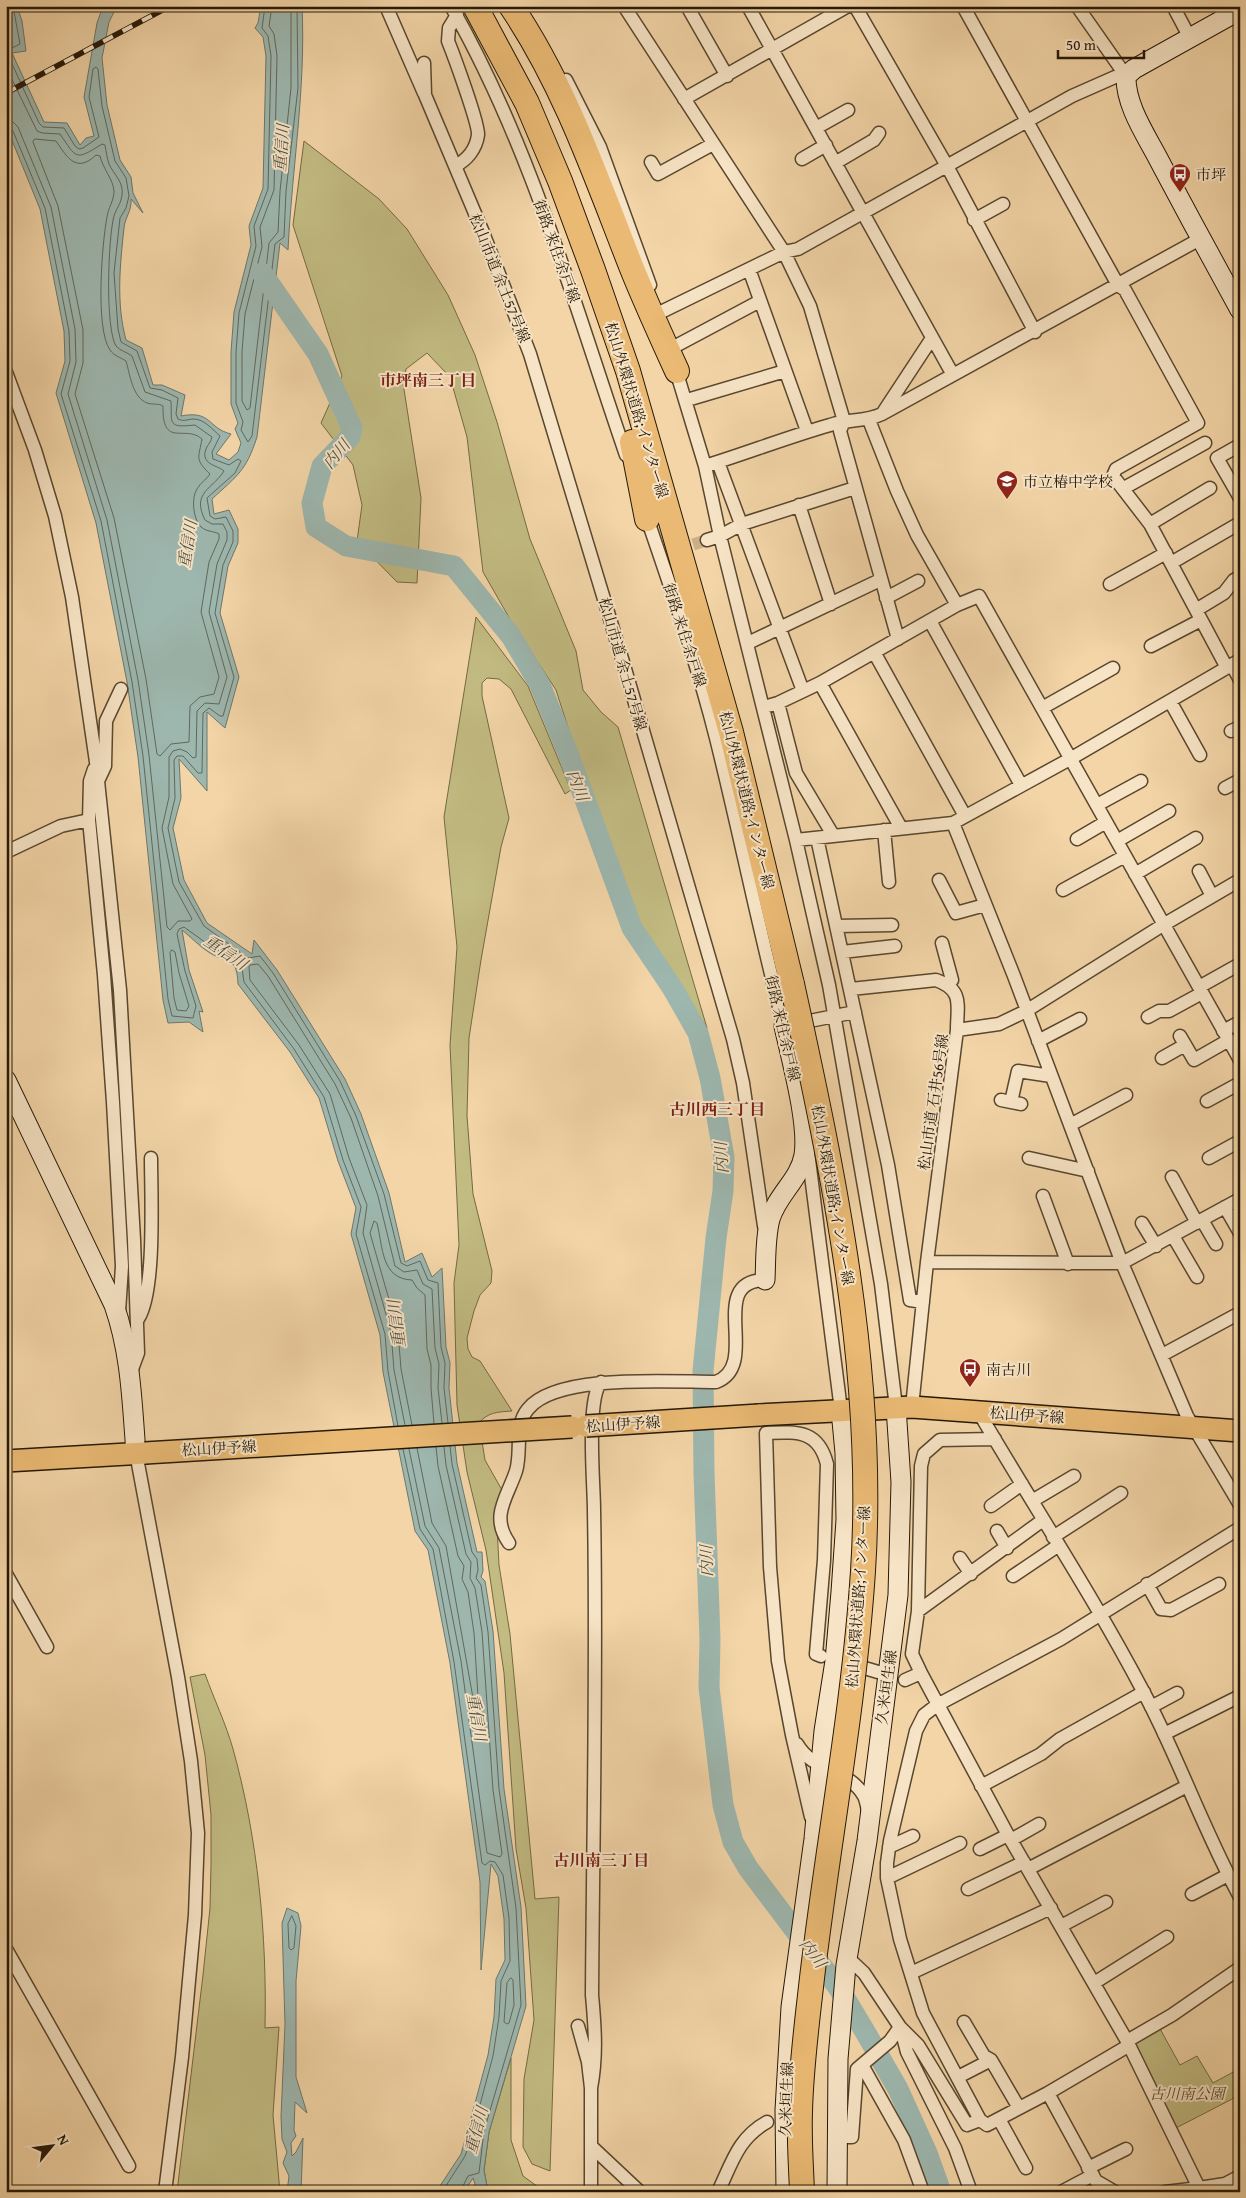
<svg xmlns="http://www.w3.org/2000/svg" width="1246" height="2198" viewBox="0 0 1246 2198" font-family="'Gentium Book Plus','Noto Serif JP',serif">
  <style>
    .green { fill: #c2bb82; stroke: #746a44 }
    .water { fill: #9db7af; stroke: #6d776c }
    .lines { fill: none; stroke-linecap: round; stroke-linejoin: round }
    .shore { stroke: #61685b; stroke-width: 1 }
    .river { stroke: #9db7af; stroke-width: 21 }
    .street-tunnel { stroke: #caaf87; stroke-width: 12; stroke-dasharray: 12 6; stroke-linecap: butt }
    .street-casing { stroke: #58472f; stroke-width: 15 }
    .secondary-casing { stroke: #251807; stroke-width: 21 }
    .primary-casing { stroke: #251807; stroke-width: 24 }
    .highway-casing { stroke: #251807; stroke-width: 26 }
    .street { stroke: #f7e4c6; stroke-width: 12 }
    .secondary { stroke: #f7e4c6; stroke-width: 19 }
    .primary { stroke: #eaba74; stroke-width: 21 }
    .highway { stroke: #eaba74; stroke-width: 24 }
    .rail-casing { stroke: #251807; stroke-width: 5.5 }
    .rail { stroke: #f7e4c6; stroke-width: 4; stroke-dasharray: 11; stroke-linecap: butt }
    .primary-bridge-casing { stroke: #251807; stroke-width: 24; stroke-linecap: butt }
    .highway-bridge-casing { stroke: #251807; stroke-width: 26; stroke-linecap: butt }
    .primary-bridge { stroke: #eaba74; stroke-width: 21 }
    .highway-bridge { stroke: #eaba74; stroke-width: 24 }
    .labels { text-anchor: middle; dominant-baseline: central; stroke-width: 4; stroke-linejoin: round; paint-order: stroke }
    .poi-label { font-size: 15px; fill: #251807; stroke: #f7e4c6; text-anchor: start }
    .street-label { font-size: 15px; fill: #251807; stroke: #f7e4c6 }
    .park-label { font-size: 15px; font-style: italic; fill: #54492c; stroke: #f7e4c6 }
    .water-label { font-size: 16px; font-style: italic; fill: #4f5042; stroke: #f7e4c6 }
    .neighbourhood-label { font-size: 16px; font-weight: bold; fill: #7a1f14; stroke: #f7e4c6 }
  </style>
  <rect width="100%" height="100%" fill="#f3d5a7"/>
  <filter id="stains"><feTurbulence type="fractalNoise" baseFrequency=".004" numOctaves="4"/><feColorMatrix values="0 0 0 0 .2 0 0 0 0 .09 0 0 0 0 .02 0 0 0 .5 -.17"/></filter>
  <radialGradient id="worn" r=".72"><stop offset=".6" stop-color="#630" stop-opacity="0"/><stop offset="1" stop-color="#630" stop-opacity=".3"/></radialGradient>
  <!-- green -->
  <path class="green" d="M304 141 379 199 407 229 448 295 475 355 497 422 530 539 576 651 583 690 601 712 618 727 707 1028 655 948 635 925 593 806 556 690 511 621 483 572 467 437 450 377 427 353 406 369 403 383 421 498 417 583 397 582 357 541 362 505 353 465 321 423 342 376 293 225Z
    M476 617 528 686 571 790 565 794 511 689 499 679 487 678 482 683V696L509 818 501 847 481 960 469 1038 467 1116 473 1194 492 1271 491 1283 480 1295 474 1311 467 1338 468 1349 472 1357 480 1361 512 1411C498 1412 488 1412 479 1423L485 1460 502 1490 496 1507 499 1565 510 1634 535 1899 559 1897 550 2171 532 2164 523 2147 524 2079 534 2020 526 1908 516 1849 504 1673 486 1550 467 1472 457 1405 454 1283 459 1245 450 1045 457 947 444 817Z
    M205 1674C214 1699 226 1724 233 1749 258 1839 267 1935 265 2028L279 2027 273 2115 280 2192H177L203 1975 210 1908 211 1865V1815L205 1755 190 1677Z
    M1159 2027 1180 2065 1197 2056 1213 2083 1237 2070 1240 2075V2095L1174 2129 1132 2043Z
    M511 2058V2140L523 2176 545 2192H488L484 2170 489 2132Z"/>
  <!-- water -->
  <path class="water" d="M6 6H17L22 21 26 51 12 53 44 122 67 123 80 145 86 138 94 136 84 97 97 23 103 6H117L109 22 102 58 107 105 120 160 131 177 133 193 143 213 131 199C132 211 125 217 124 228 120 265 116 303 126 340L142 348 153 385H162L185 395 181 416C212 410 207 428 231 434L216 454 229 460 238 452 241 443 235 429 238 423 231 404V352L234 312 251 245 249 226 263 188 266 56 263 37 255 28 258 23 261 6H302C306 88 292 168 288 250L280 243 257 437C246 471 238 475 212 499L214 514 229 510 238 529V543L228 566 220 613 239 677 225 728 207 712V791L179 759 181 798 173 828 184 880 207 923 252 954 254 940 277 970 345 1079 361 1114 389 1193 405 1262 422 1253 432 1277 442 1268 446 1347 450 1363 449 1388 457 1463 477 1552H482L483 1571 481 1577 485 1581 493 1631 504 1789 521 1907 526 2006 489 2132 484 2170 488 2192H473L475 2184 473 2178 464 2192H436L461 2154 465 2140 488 2055 494 2017 496 1979 505 1960 504 1919 498 1876 491 1864 481 1970 480 1882 450 1663 428 1550 415 1531 383 1372 380 1335 351 1234 356 1208 338 1161 319 1098 290 1052 238 984C237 957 229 964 210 953 200 947 191 937 182 930L189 970 203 1012 199 1011 203 1032 189 1022 168 1023 163 1000 138 757 127 682 96 523 56 393 65 361 64 331 40 209 9 133 6 116Z
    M287 1908 298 1913 301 1926 296 1981V2077L307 2113 295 2102 294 2130 296 2136 291 2143 292 2156 296 2152 303 2138 301 2192H287L289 2176 283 2163 287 2152 282 2139 281 2117 285 2024 282 1923Z"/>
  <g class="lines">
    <!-- shore -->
    <path class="shore" d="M13 6 20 44 10 49 8 55 39 123 43 127 64 128 75 146 79 149 83 148 99 137 89 97 93 69 96 67 98 69 102 106 115 161 126 178 129 196 126 208 120 218 114 273 118 329 121 342 137 351 150 388 162 390 178 398 176 414 178 419C184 422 188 419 194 419 204 419 213 430 220 436L212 452 213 459 229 465 238 459 241 461 235 473 207 498 210 516 215 519 226 517 233 531V542L223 565 215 613 234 677 223 716H220L209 708 203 713 202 773H198L183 756H177L174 760 175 798 168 828 179 882 204 926 248 958 260 956 273 973 340 1081 356 1116 384 1194 401 1263 407 1266 420 1261 428 1280 438 1283 441 1347 445 1363 444 1388 448 1423
      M265 6 262 28 268 36 271 56 268 189 254 226 256 246 239 313 236 352V403L243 422 241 430 248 442 252 436 275 244 284 237 286 191 298 88 297 6
      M272 6 269 26 274 34 277 56 274 190 260 227 262 247 245 314 242 352V401L247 410 250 408 269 243 278 232 280 191 291 88V6
      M6 67 37 131 42 133 60 134C77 159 75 161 102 144L105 145C106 151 107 158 109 164 114 175 124 182 122 195 121 204 116 209 114 216 108 238 105 328 116 346 120 351 127 352 132 356L145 392 171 401C172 424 167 428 195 425L212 437C211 443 206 446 205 452 203 465 217 465 224 471 213 489 191 492 205 520L212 524H223L227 532V540L217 564 209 612 227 677 219 704 205 703 197 711 196 757 193 758 187 752 180 749 173 751 169 757V797L162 828 173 884 192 919 190 921H178L170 930 167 927 149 755 138 680 107 520 68 394 76 362 75 329 51 207 18 127 13 122 6 121
      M6 127 13 131 45 208 69 331 70 361 61 394 101 521 132 682 143 756 168 999 172 1016 193 1018 196 1006 185 971 177 934 179 929 184 927 213 948 235 958 242 968 244 982 294 1049 324 1097 343 1160 361 1207 356 1234 385 1334 388 1371 398 1426
      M35 139 56 141C67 157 76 174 96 155L100 156C103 169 113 179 114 191 114 201 108 208 107 217 102 243 95 329 110 350 114 356 120 357 126 361 130 374 132 397 147 403 153 405 158 403 163 406 162 449 185 424 202 439 199 457 194 459 210 474 207 479 200 483 197 489 191 498 193 519 201 527 207 532 214 531 219 534V539L209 562 201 612 219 677 214 694 200 697 190 706 189 742 171 744 160 756 157 754 146 679 114 518 75 394 83 363V330L58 206 33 142Z
      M172 950 175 952 179 973 189 1006 186 1011 177 1010 174 998 170 953Z
      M405 1425 394 1370 391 1332 363 1233 367 1205 349 1158 330 1094 299 1045 250 980 249 967 250 965 258 964 268 976 335 1084 351 1118 378 1196 395 1266 404 1272 417 1270 423 1284 432 1289 435 1348 439 1364 438 1388 442 1423
      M412 1425 401 1369 398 1331 370 1233 374 1221 377 1223C383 1247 381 1279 412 1280L417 1288 425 1295 427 1349 431 1365V1388L434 1424
      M450 1446 452 1464 472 1552 477 1559 478 1570 476 1578 481 1585 488 1632 499 1789 516 1908 521 2005 484 2131 479 2173 468 2176 460 2192
      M417 1448 432 1523 446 1546 473 1698 476 1699 478 1697 474 1633 468 1592 462 1579 464 1566 458 1556 438 1466 436 1447
      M403 1449 420 1529 433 1549 454 1662 482 1863 485 1865 490 1861 495 1862 503 1875 509 1918 510 1961 501 1981 499 2017 493 2056 470 2142 465 2156 442 2192
      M409 1449 425 1526 439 1548 461 1661 487 1853 500 1857 502 1854 493 1790 482 1632 475 1588 470 1578 471 1562 466 1554 446 1465 444 1447
      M292 1916 296 1926 294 1948 291 1950 289 1948 288 1924Z
      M511 1978 513 1980 514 2005 509 2023 507 2024 504 2022 507 1983Z"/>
    <!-- river -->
    <path class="river" d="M262 273 318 354 352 428 350 437 322 466 312 503 316 527 346 546 454 566 511 636 540 685 569 756 632 928 673 989 698 1033 710 1078 724 1157 723 1191 716 1238 703 1371 704 1473 710 1639 709 1687 723 1805 733 1842 748 1868 840 1990 867 2035 898 2089 927 2153 941 2192"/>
    <!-- street-tunnel -->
    <path class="street-tunnel" d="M676 550 707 540"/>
    <!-- street casing -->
    <g class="street-casing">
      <path id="street" d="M386 6 424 93
        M451 6C531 146 574 304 626 455
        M624 6 784 252 810 306 844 421 840 431 898 639
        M687 6 727 76
        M748 6 953 375
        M855 6 947 166 1035 332
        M963 6 1118 285 1125 290 1198 423 1116 469 1113 476 1150 524 1227 668
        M1173 6 1190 38
        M424 63 425 95 482 230 530 354 623 662 733 1039 743 1083 764 1226
        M566 80 600 147 650 285
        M684 99 848 6
        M816 128 848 110
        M802 159 826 145
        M651 162 658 174 713 144
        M835 163 874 140 879 133
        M455 166C467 160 476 149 478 135 479 124 454 56 448 41L449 28 457 15
        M974 220 1003 204
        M749 269 807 431
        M659 313 784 252 798 249 1072 96 1115 77 1126 76 1077 6
        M670 349 760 301
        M675 367 705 466 720 536 796 840 829 985 881 1284 896 1407
        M6 372 35 450 55 516 72 597 96 762 120 990 134 1240 138 1353 131 1372
        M687 400 785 371
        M884 411 932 338
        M869 420 897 491 917 535 957 605
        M1240 445 1217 458 1240 498
        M718 462 803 691
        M705 466C747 453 788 437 830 425 848 419 865 422 882 414L1200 239
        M1124 488 1205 443
        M799 505 831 604
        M646 515C671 589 697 662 716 738 740 834 759 931 784 1026L855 1012
        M1150 524 1210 488
        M707 540 720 536 742 524 855 488
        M1171 563 1240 523
        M1110 584 1166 553
        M886 598 918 581
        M1196 610 1224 593 1234 580 1240 577
        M930 621 1021 785
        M748 643 880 580
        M1151 646 1201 620
        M874 652 965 816
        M1232 665 1240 680
        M820 683 901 828
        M1170 701 1200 755
        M778 703 796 773 833 835
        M764 707 778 703 820 683 957 605 979 596 1240 1060
        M1042 708 1113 668
        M1231 731 1240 727
        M98 781 105 766 106 721 121 689
        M1225 788 1240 780
        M1097 805 1141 781
        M89 820 104 975 113 1102 122 1266 119 1312
        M953 823 1014 976 1122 1263 1187 1416 1240 1505
        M884 830 889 882
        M817 838 888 1165 910 1300 923 1302
        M1077 839 1106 822
        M796 840 953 823 1070 759 1240 660
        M1117 841 1169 811
        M6 852 61 826 89 820 90 781 94 769
        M1199 871 1212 896
        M1135 874 1196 838
        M939 880 956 913 985 905
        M1063 890 1125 856
        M837 926 892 925
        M942 943 952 980 949 984
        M842 952 895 946
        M1199 987 1240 964
        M851 989 936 980C964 990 957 1005 957 1030
        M1148 1017 1159 1011H1169L1202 993
        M1223 1031 1240 1022
        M1180 1036 1194 1060 1229 1040
        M1038 1041 1080 1019
        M1162 1058 1185 1045
        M1001 1100 1021 1104
        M1207 1101 1240 1083
        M1011 1102 1018 1071 1051 1076
        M1070 1125 1126 1095
        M808 1152 841 1410
        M1029 1158 1088 1171
        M1209 1158 1240 1141
        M1172 1177 1197 1223
        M1043 1196 1068 1264
        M1225 1207 1240 1233
        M1202 1220 1216 1244
        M1142 1223 1156 1246
        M1173 1236 1197 1277
        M927 1262 1122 1263 1240 1199
        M138 1319C156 1292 151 1193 151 1158
        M1162 1355 1236 1315
        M912 1407 927 1262 957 1030 999 1024 1026 1011 1163 925 1240 880
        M978 1411C1033 1505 1093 1596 1143 1691 1179 1758 1203 1830 1240 1897
        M136 1453 178 1677 191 1761 198 1833 195 1915 182 2057 165 2192
        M1032 1501 1074 1476
        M991 1506 1022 1484
        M997 1531 1007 1548
        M1053 1537 1121 1493
        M509 1543C490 1516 507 1498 516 1471 522 1452 514 1425 528 1409 557 1373 671 1382 716 1382 762 1365 705 1281 765 1280
        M960 1558 971 1574
        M6 1574 47 1647
        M1013 1576 1059 1545
        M1147 1584 1161 1609 1171 1610 1219 1584
        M918 1611 921 1466 924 1454 940 1440 995 1439
        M851 1664 878 1672
        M921 1673 912 1654 918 1611 1043 1520
        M905 1680 921 1673 1008 1835 1127 2041 1199 2188 1225 2184 1226 2192
        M1151 1707 1177 1693
        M1164 1734 1240 1696
        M797 1744C813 1772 849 1769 864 1796 866 1800 867 1806 868 1811
        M981 1786 1041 1754 1060 1739 1144 1692
        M811 1817 792 1735 778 1661 770 1567 766 1433C796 1432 818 1429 827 1464L824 1560 816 1654 821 1656
        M1011 1840 1039 1824
        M889 1847 913 1836
        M980 1849 1008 1835
        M1028 1869 1187 1786
        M887 1878 960 1843
        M968 1889 1024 1862
        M1192 1894 1228 1875
        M1061 1926 1106 1902
        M6 1949 129 2166
        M848 1958 864 1973 900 2027 918 2045 967 2125 980 2120
        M911 1973 1051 1908
        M1094 1983 1167 1937
        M964 2022 984 2056 991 2060 1019 2108
        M578 2026 588 2062 591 2088V2146L640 2192
        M901 2029 907 2052 955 2148 971 2192
        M1127 2041 1172 2015 1240 1968
        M862 2065 904 2140 923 2192
        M958 2077 991 2060
        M591 2088C597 2057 595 2027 592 1995 593 1834 597 1671 594 1510 594 1484 586 1400 601 1382
        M1048 2093 1128 2046
        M999 2119 1026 2168
        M837 2137H852L857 2069 890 2041 900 2027
        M1088 2168 1126 2149
        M1225 2184 1240 2176
        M591 2192V2146
        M718 2192C732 2163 738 2138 767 2122
        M1061 2192 1093 2175
        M1115 2192 1096 2181 1048 2093 987 2125 980 2120 923 2013 900 1939 887 1878V1863L890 1841 916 1731 924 1715 937 1705 1061 1639 1240 1528
        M1165 2192 1199 2188"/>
    </g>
    <!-- secondary casing -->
    <g class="secondary-casing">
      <path id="secondary" d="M1240 10 1134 69 1126 76C1125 106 1148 138 1161 164 1187 213 1213 261 1240 310
        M6 1080 114 1305C131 1353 132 1403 136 1453
        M765 1280C766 1260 765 1238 770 1219 777 1195 800 1179 804 1155 809 1123 791 1059 784 1026
        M786 2192 785 2110 791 2007 814 1839 824 1731 835 1661 841 1592 846 1520 845 1453 841 1410
        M837 2192 838 2059 846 1965 867 1841 898 1595 901 1482 896 1407"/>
    </g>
    <!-- primary casing -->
    <g class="primary-casing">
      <path id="primary" d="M759 1415 912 1407 1240 1431
        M6 1461 145 1453"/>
    </g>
    <!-- highway casing -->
    <g class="highway-casing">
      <path id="highway" d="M475 6 527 103 560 181 593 270 628 371 731 732 792 984
        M511 6C565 86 596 177 631 266 645 301 661 336 677 371
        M632 442 647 519"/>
    </g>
    <!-- street -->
    <use href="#street" class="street"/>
    <!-- secondary -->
    <use href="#secondary" class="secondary"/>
    <!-- primary -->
    <use href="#primary" class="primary"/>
    <!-- highway -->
    <use href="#highway" class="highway"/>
    <!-- rail casing -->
    <g class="rail-casing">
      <path id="rail" d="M6 93 170 6"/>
    </g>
    <!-- rail -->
    <use href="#rail" class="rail"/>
    <!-- primary-bridge casing -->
    <g class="primary-bridge-casing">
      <path id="primary-bridge" d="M586 1426 759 1415
        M145 1453 572 1427"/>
    </g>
    <!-- highway-bridge casing -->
    <g class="highway-bridge-casing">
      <path id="highway-bridge" d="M792 984C834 1176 876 1373 863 1571 854 1708 828 1842 812 1978 807 2023 801 2067 800 2112 799 2139 801 2165 802 2192"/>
    </g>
    <!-- primary-bridge -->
    <use href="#primary-bridge" class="primary-bridge"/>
    <!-- highway-bridge -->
    <use href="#highway-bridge" class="highway-bridge"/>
  </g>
  <!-- icons -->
  <defs>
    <g id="bus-pin" transform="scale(1.125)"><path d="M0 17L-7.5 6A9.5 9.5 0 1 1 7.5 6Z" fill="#8f2418" stroke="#f7e4c6"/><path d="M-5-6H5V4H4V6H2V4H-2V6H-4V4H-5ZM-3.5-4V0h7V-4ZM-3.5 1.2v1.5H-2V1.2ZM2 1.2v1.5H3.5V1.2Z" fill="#fff"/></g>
    <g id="school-pin" transform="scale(1.125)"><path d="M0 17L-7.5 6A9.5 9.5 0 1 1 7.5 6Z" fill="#8f2418" stroke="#f7e4c6"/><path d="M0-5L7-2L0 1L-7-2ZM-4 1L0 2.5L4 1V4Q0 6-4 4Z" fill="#fff"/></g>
  </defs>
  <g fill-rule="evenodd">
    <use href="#bus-pin" x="1180" y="174"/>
    <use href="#school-pin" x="1007" y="481"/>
    <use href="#bus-pin" x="970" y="1369"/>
  </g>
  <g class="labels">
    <!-- poi labels -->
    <g class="poi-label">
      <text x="1196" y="174">市坪</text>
      <text x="1023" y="481">市立椿中学校</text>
      <text x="986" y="1369">南古川</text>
    </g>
    <!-- street labels -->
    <g class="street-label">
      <text transform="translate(557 251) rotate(70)">街路 来住余戸線</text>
      <text transform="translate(500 278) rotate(68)">松山市道 余土57号線</text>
      <text transform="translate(637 410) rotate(73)">松山外環状道路;インター線</text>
      <text transform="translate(685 635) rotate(72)">街路 来住余戸線</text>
      <text transform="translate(623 664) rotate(74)">松山市道 余土57号線</text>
      <text transform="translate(747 800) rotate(76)">松山外環状道路;インター線</text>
      <text transform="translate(783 1028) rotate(77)">街路 来住余戸線</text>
      <text transform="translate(933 1102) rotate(-82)">松山市道 石井56号線</text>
      <text transform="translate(833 1195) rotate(80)">松山外環状道路;インター線</text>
      <text transform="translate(1027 1415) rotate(4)">松山伊予線</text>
      <text transform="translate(623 1424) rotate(-4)">松山伊予線</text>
      <text transform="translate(219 1448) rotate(-3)">松山伊予線</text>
      <text transform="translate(858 1597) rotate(-86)">松山外環状道路;インター線</text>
      <text transform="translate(886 1687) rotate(-82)">久米垣生線</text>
      <text transform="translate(786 2099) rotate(-88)">久米垣生線</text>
    </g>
    <!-- park labels -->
    <g class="park-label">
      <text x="1187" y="2093">古川南公園</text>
    </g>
    <!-- water labels -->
    <g class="water-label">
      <text transform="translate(281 148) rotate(-86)">重信川</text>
      <text transform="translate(336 454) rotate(-50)">内川</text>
      <text transform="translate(187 544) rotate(-81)">重信川</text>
      <text transform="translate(578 785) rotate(69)">内川</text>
      <text transform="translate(226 952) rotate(34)">重信川</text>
      <text transform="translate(721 1158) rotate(-94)">内川</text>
      <text transform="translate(396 1324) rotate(-97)">重信川</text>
      <text transform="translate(706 1561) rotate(-91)">内川</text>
      <text transform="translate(477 1717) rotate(80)">重信川</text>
      <text transform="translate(813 1953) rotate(53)">内川</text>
      <text transform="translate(476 2130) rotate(-75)">重信川</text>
    </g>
    <!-- neighbourhood labels -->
    <g class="neighbourhood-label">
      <text x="428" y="380">市坪南三丁目</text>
      <text x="717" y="1109">古川西三丁目</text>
      <text x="601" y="1860">古川南三丁目</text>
    </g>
  </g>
  <!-- margin -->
  <rect width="1246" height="2198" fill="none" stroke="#f3d5a7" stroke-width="25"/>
  <rect x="8" y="8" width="1231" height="2183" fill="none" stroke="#251807" stroke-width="2.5"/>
  <rect x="12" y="12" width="1221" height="2173" fill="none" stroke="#251807"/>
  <!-- north arrow -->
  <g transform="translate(52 2146) rotate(61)" stroke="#f7e4c6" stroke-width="4" paint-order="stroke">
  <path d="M0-4L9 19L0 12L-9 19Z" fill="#251807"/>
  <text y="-8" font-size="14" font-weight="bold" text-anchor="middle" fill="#251807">N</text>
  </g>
  <!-- scale -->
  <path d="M1058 50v8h86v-8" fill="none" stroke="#251807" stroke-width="2.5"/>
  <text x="1066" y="50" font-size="15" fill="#251807" stroke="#f7e4c6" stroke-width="4" paint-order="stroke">50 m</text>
  <rect width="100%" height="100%" filter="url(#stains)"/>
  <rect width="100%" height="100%" fill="url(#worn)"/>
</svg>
